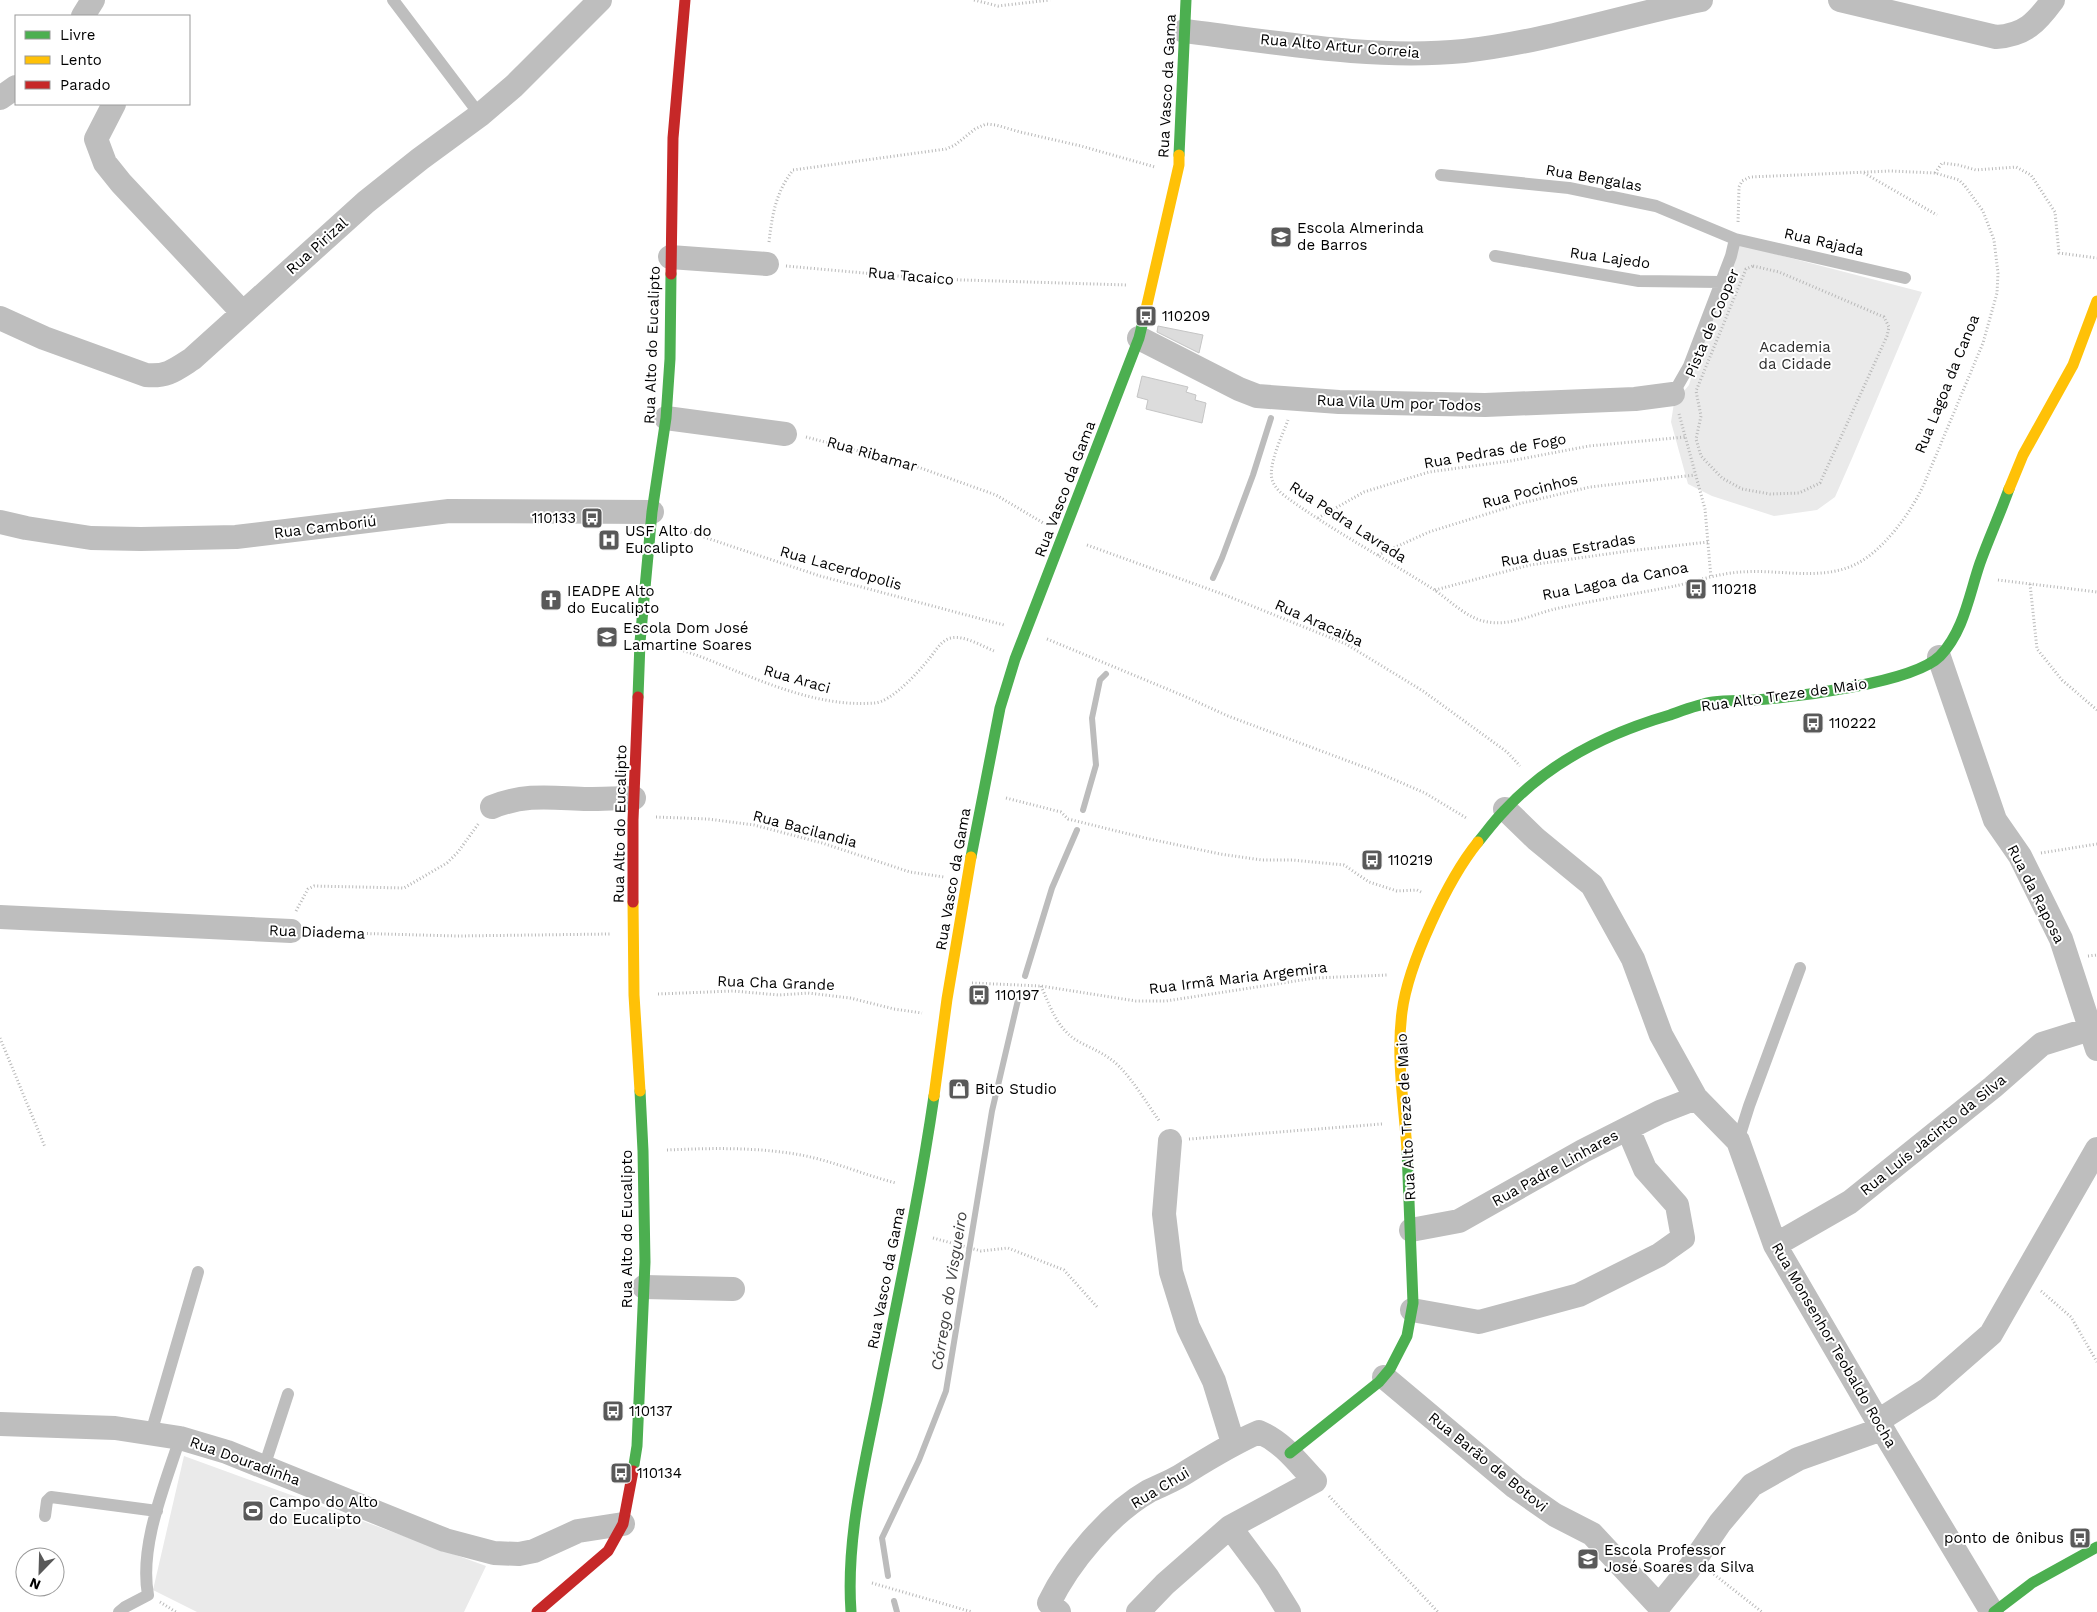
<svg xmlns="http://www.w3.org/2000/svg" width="2097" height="1612" viewBox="0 0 2097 1612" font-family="'Work Sans',sans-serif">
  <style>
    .green { fill: #eaeaea }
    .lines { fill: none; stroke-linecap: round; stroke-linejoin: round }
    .stream { stroke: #bcbcbc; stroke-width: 6 }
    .building { fill: #dcdcdc; stroke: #c5c5c5 }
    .path { stroke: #b8b8b8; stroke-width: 3; stroke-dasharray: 1 2.5; stroke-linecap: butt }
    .lane { stroke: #bebebe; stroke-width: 12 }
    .street { stroke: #bebebe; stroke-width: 24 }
    .fast { stroke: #4caf50; stroke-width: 11 }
    .slow { stroke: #ffc107; stroke-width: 11 }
    .jam { stroke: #c62828; stroke-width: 11 }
    .labels { text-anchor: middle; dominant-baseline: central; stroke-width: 4; stroke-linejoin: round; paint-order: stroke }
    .street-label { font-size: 15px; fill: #000; stroke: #fff }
    .poi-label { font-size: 15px; fill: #000; stroke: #fff; text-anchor: start }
    .park-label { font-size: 15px; fill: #2f2f2f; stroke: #fff }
    .water-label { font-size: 16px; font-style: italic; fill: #404040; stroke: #fff }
  </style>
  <rect width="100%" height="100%" fill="#fff"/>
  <!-- green -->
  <path class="green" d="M1733 243 1922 292 1853 456 1835 497 1817 510 1774 516 1712 496 1688 484 1671 422 1674 403 1689 385Z
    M184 1456 486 1566 464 1612H197L153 1590Z"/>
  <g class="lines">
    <!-- stream -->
    <path class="stream" d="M1213 578 1222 558 1253 475 1271 418
      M1083 810 1096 765 1092 718 1100 680 1106 674
      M1025 976 1052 888 1077 830
      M888 1576 882 1538 919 1460 946 1391 992 1111 1018 1000
      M894 1601 897 1612"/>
  </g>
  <!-- building -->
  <path class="building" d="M1158 326 1203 335 1199 353 1157 332Z
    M1142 376 1188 387 1186 392 1196 395 1195 400 1206 403 1202 423 1146 409 1148 400 1137 397Z"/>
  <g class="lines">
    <!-- path -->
    <path class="path" d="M974 0 998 6 1050 0
      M1864 173 1937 215
      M1935 173 1942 163 1958 165 1976 170 2016 167 2031 175 2055 212 2059 253 2097 258
      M769 242C772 215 776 192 793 170L946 149 955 145 975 129 986 124 996 125 1020 132 1081 146 1155 167
      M786 266 931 279 1127 285
      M1753 266 1779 272 1884 317 1889 327 1887 336 1820 483 1799 493 1770 494 1742 489 1722 478 1701 456 1696 439 1701 416 1696 391 1746 269Z
      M1679 414 1705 509 1711 578
      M1288 420C1283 434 1266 468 1273 482 1276 489 1283 495 1289 499 1335 532 1386 559 1433 589 1451 601 1467 619 1488 622 1511 626 1534 614 1555 609 1595 600 1635 594 1675 586 1697 581 1720 573 1742 572 1778 569 1820 581 1854 565 1883 552 1912 511 1924 484L1983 343 1997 293 1998 273 1994 240 1983 211 1965 186 1959 180 1935 173 1891 171 1750 177 1742 181 1739 187 1738 223
      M806 437 915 466 996 495 1045 524
      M1318 518 1364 492 1429 472 1510 461 1589 446 1685 437
      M674 527 820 576 1004 625
      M1087 545 1225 595 1346 644 1423 691 1507 752 1520 766
      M1378 555 1429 532 1522 503 1590 487 1695 475
      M1998 580 2097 592
      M2030 584 2037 649 2062 680 2097 710
      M1435 590 1530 565 1628 551 1708 542
      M1047 639 1184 696 1228 716 1372 770 1425 793 1468 819
      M663 646C687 650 709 660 731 669 775 687 825 707 874 703 892 702 918 672 929 659 935 652 941 640 951 638 964 635 982 646 994 651
      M1006 798 1061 812 1068 819 1145 838 1220 854 1262 860H1292L1344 865 1369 882 1397 891 1417 890 1421 892
      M656 817 708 819 754 825 822 843 910 872 944 877
      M2041 853 2097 844
      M296 911 308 889 314 886 404 888 447 863 458 852 479 823
      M311 932 457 936 610 934
      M2088 956 2097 955
      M972 983 1041 986 1136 1001H1166L1315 978 1388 975
      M1041 986C1050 1006 1057 1028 1076 1040 1088 1047 1102 1052 1113 1061 1129 1073 1148 1105 1160 1122
      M658 994 733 991 779 995 808 993 850 998 894 1009 922 1013
      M0 1038 45 1147
      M1189 1139 1382 1124
      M667 1150C711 1148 757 1147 801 1155 833 1161 864 1175 896 1183
      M933 1238 981 1251 1008 1248 1064 1270 1098 1308
      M2041 1291 2071 1317 2097 1362
      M1329 1496 1438 1612
      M1711 1572 1762 1612
      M872 1583 972 1612
      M160 1602 176 1612"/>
    <!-- lane -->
    <path class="lane" d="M393 0 480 115
      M1441 175 1569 188 1656 206 1735 239 1905 278
      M1495 256 1639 281 1721 282
      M1673 394 1689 366 1731 256 1735 239
      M1738 1141 1749 1106 1800 968
      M151 1433 198 1272
      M264 1467 288 1394
      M45 1516 47 1501 51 1497 157 1511
      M119 1612 125 1607 148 1595C139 1545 165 1485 180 1438"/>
    <!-- street -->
    <path class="street" d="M1840 0 1996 37C2025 35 2036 23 2053 0
      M83 16 93 0
      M1184 31C1276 42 1371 60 1464 51 1545 42 1622 16 1701 0
      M0 98 16 87
      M114 104 96 139 105 163 121 183 243 313
      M670 257 767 264
      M0 318 44 338 146 375C167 377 175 370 192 359L366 202 420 159 480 115 514 86 600 0
      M1139 338 1239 389 1257 396 1339 402 1485 405 1635 399 1673 394
      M666 418 785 434
      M0 522 26 528 91 538 141 539 236 537 449 511 652 512
      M1939 657 1995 820 2020 856 2061 939 2097 1049
      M492 807C527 793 552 798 588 799 603 799 619 798 634 798
      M1505 809 1536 839 1592 885 1633 959 1661 1035 1696 1098 1738 1141 1775 1245 1887 1437 1992 1612
      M0 917 291 931
      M1170 1141 1164 1214 1171 1272 1188 1327 1214 1381 1233 1443
      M1411 1230 1459 1221 1583 1151 1660 1112 1696 1098
      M1775 1245 1850 1202 1993 1087 2042 1044 2090 1029
      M644 1287 733 1289
      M1412 1310 1479 1322 1579 1295 1659 1255 1683 1238 1677 1205 1645 1169 1628 1129
      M1384 1377 1515 1487 1555 1515 1592 1534 1659 1606 1688 1570 1720 1523 1752 1485 1798 1459 1882 1429
      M1878 1421 1928 1389 1991 1334 2097 1149
      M0 1424 115 1428 180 1438 227 1452 445 1540 494 1553 519 1554 534 1551 578 1531 623 1524
      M1230 1527 1268 1578 1289 1612
      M1059 1612 1049 1603C1069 1562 1109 1514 1149 1491 1159 1486 1170 1482 1180 1476 1206 1460 1231 1444 1259 1432 1283 1442 1298 1463 1315 1481L1230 1527 1165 1584 1138 1612"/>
    <!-- fast -->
    <path class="fast" d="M1179 155 1186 0
      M638 697 640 642 652 512 666 418 670 359 671 274
      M1478 842C1487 831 1495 820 1505 810 1549 762 1608 733 1670 715 1684 710 1699 704 1713 702 1727 700 1741 701 1755 700 1795 697 1913 683 1940 656 1964 631 1969 595 1980 563 1989 538 2000 514 2009 489
      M971 857 1000 708 1015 659 1139 338 1146 309
      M1290 1453 1379 1382 1390 1369 1407 1336 1413 1303 1407 1150
      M633 1471 637 1446 645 1262 643 1151 640 1091
      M851 1612C846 1541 863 1471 877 1402 897 1300 919 1199 934 1096
      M1994 1612 2032 1583 2097 1547"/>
    <!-- slow -->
    <path class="slow" d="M1146 309 1179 165V155
      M2009 489 2023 455 2073 365 2097 301
      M633 902 634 995 640 1091
      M934 1096 947 999 971 857
      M1407 1150C1404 1105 1396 1057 1402 1012 1408 964 1448 879 1478 842"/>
    <!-- jam -->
    <path class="jam" d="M671 274 673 138 685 0
      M633 902V820L638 697
      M537 1612 608 1551 623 1524 633 1471"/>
  </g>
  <!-- icons -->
  <defs>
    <g id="school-square" transform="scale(1.125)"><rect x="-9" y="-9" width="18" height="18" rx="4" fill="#595959" stroke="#fff"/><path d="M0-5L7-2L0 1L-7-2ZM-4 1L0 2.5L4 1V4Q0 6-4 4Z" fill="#fff"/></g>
    <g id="bus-square" transform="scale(1.125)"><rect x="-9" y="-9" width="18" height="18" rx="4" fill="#595959" stroke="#fff"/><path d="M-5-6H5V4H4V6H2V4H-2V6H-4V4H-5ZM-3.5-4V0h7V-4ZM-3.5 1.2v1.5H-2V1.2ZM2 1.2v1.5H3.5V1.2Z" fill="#fff"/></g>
    <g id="hospital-square" transform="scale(1.125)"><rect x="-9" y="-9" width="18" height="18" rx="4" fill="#595959" stroke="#fff"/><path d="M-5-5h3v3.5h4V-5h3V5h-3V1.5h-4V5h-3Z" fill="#fff"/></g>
    <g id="church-square" transform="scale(1.125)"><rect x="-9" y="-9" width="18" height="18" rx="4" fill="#595959" stroke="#fff"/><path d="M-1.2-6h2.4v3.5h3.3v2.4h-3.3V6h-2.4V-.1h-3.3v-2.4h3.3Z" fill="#fff"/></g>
    <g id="shop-square" transform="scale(1.125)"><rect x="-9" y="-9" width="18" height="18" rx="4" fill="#595959" stroke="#fff"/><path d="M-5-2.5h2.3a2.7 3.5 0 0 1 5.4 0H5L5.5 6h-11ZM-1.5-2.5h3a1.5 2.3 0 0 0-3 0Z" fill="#fff"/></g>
    <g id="stadium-square" transform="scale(1.125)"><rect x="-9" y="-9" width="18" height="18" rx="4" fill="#595959" stroke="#fff"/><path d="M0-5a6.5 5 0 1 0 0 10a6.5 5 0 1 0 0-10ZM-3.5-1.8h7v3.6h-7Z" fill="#fff"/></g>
  </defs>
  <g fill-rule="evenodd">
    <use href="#school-square" x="1281" y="237"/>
    <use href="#bus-square" x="1146" y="316"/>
    <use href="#bus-square" x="592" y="518"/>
    <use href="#hospital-square" x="609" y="540"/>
    <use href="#bus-square" x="1696" y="589"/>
    <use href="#church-square" x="551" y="600"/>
    <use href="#school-square" x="607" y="637"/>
    <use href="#bus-square" x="1813" y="723"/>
    <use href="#bus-square" x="1372" y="860"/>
    <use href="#bus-square" x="979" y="995"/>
    <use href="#shop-square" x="959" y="1089"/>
    <use href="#bus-square" x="613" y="1411"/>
    <use href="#bus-square" x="621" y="1473"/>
    <use href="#stadium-square" x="253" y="1511"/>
    <use href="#bus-square" x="2080" y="1538"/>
    <use href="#school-square" x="1588" y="1559"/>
  </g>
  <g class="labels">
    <!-- street labels -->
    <g class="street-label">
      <text transform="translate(1340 46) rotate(5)">Rua Alto Artur Correia</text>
      <text transform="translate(1167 86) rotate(-87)">Rua Vasco da Gama</text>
      <text transform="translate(1594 178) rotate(10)">Rua Bengalas</text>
      <text transform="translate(1824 242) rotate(13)">Rua Rajada</text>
      <text transform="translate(317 246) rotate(-42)">Rua Pirizal</text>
      <text transform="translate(1610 258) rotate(8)">Rua Lajedo</text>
      <text transform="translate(911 276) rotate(5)">Rua Tacaico</text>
      <text transform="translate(1712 323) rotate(-67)">Pista de Cooper</text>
      <text transform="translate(652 345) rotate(-88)">Rua Alto do Eucalipto</text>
      <text transform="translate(1947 384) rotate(-68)">Rua Lagoa da Canoa</text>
      <text transform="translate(1399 403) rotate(2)">Rua Vila Um por Todos</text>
      <text transform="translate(1495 451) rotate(-10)">Rua Pedras de Fogo</text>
      <text transform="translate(872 454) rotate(16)">Rua Ribamar</text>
      <text transform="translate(1065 489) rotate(-69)">Rua Vasco da Gama</text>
      <text transform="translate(1530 491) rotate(-15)">Rua Pocinhos</text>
      <text transform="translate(1348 522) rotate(33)">Rua Pedra Lavrada</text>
      <text transform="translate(325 527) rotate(-7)">Rua Camboriú</text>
      <text transform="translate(1568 550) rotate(-10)">Rua duas Estradas</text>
      <text transform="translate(841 568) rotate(16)">Rua Lacerdopolis</text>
      <text transform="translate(1615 581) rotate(-11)">Rua Lagoa da Canoa</text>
      <text transform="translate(1319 623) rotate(24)">Rua Aracaiba</text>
      <text transform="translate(797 679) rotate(16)">Rua Araci</text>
      <text transform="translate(1784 695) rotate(-8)">Rua Alto Treze de Maio</text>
      <text transform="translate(620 824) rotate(-89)">Rua Alto do Eucalipto</text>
      <text transform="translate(805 829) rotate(15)">Rua Bacilandia</text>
      <text transform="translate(953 879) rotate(-80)">Rua Vasco da Gama</text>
      <text transform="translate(2036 894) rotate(63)">Rua da Raposa</text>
      <text transform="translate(317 932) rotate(2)">Rua Diadema</text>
      <text transform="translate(1238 978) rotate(-7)">Rua Irmã Maria Argemira</text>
      <text transform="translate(776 983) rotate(2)">Rua Cha Grande</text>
      <text transform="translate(1406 1117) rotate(-93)">Rua Alto Treze de Maio</text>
      <text transform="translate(1933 1135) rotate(-39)">Rua Luís Jacinto da Silva</text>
      <text transform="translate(1555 1168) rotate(-29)">Rua Padre Linhares</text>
      <text transform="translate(627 1229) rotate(-90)">Rua Alto do Eucalipto</text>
      <text transform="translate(886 1278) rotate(-79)">Rua Vasco da Gama</text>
      <text transform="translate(1834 1345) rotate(60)">Rua Monsenhor Teobaldo Rocha</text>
      <text transform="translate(245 1461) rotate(20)">Rua Douradinha</text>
      <text transform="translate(1488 1462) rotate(39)">Rua Barão de Botovi</text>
      <text transform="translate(1160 1488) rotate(-31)">Rua Chui</text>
    </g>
    <!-- poi labels -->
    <g class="poi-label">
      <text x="1297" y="228">Escola Almerinda<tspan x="1297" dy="17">de Barros</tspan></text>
      <text x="1162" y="316">110209</text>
      <text x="576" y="518" text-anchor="end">110133</text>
      <text x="625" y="531">USF Alto do<tspan x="625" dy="17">Eucalipto</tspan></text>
      <text x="1712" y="589">110218</text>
      <text x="567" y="591">IEADPE Alto<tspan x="567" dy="17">do Eucalipto</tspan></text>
      <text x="623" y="628">Escola Dom José<tspan x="623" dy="17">Lamartine Soares</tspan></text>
      <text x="1829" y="723">110222</text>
      <text x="1388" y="860">110219</text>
      <text x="995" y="995">110197</text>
      <text x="975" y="1089">Bito Studio</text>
      <text x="629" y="1411">110137</text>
      <text x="637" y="1473">110134</text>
      <text x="269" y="1502">Campo do Alto<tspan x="269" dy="17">do Eucalipto</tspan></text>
      <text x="2064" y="1538" text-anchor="end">ponto de ônibus</text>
      <text x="1604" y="1550">Escola Professor<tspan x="1604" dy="17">José Soares da Silva</tspan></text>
    </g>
    <!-- park labels -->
    <g class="park-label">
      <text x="1795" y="347">Academia<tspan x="1795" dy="17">da Cidade</tspan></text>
    </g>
    <!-- water labels -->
    <g class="water-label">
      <text transform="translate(949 1291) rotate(-81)">Córrego do Visgueiro</text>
    </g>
  </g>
  <!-- legend -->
  <rect x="15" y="15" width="175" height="90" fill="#ffffff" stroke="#999999"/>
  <rect x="25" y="31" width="25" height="8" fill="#4caf50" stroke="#999999"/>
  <text x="60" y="40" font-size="15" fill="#000000">Livre</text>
  <rect x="25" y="56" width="25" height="8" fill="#ffc107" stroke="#999999"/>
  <text x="60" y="65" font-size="15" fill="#000000">Lento</text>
  <rect x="25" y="81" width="25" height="8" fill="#c62828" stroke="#999999"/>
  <text x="60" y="90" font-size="15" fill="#000000">Parado</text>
  <!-- north arrow -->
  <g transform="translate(40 1572) rotate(203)"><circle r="24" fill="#ffffff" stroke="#999999"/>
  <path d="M0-4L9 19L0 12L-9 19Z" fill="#595959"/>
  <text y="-8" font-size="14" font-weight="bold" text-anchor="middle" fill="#000000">N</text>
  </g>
</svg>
